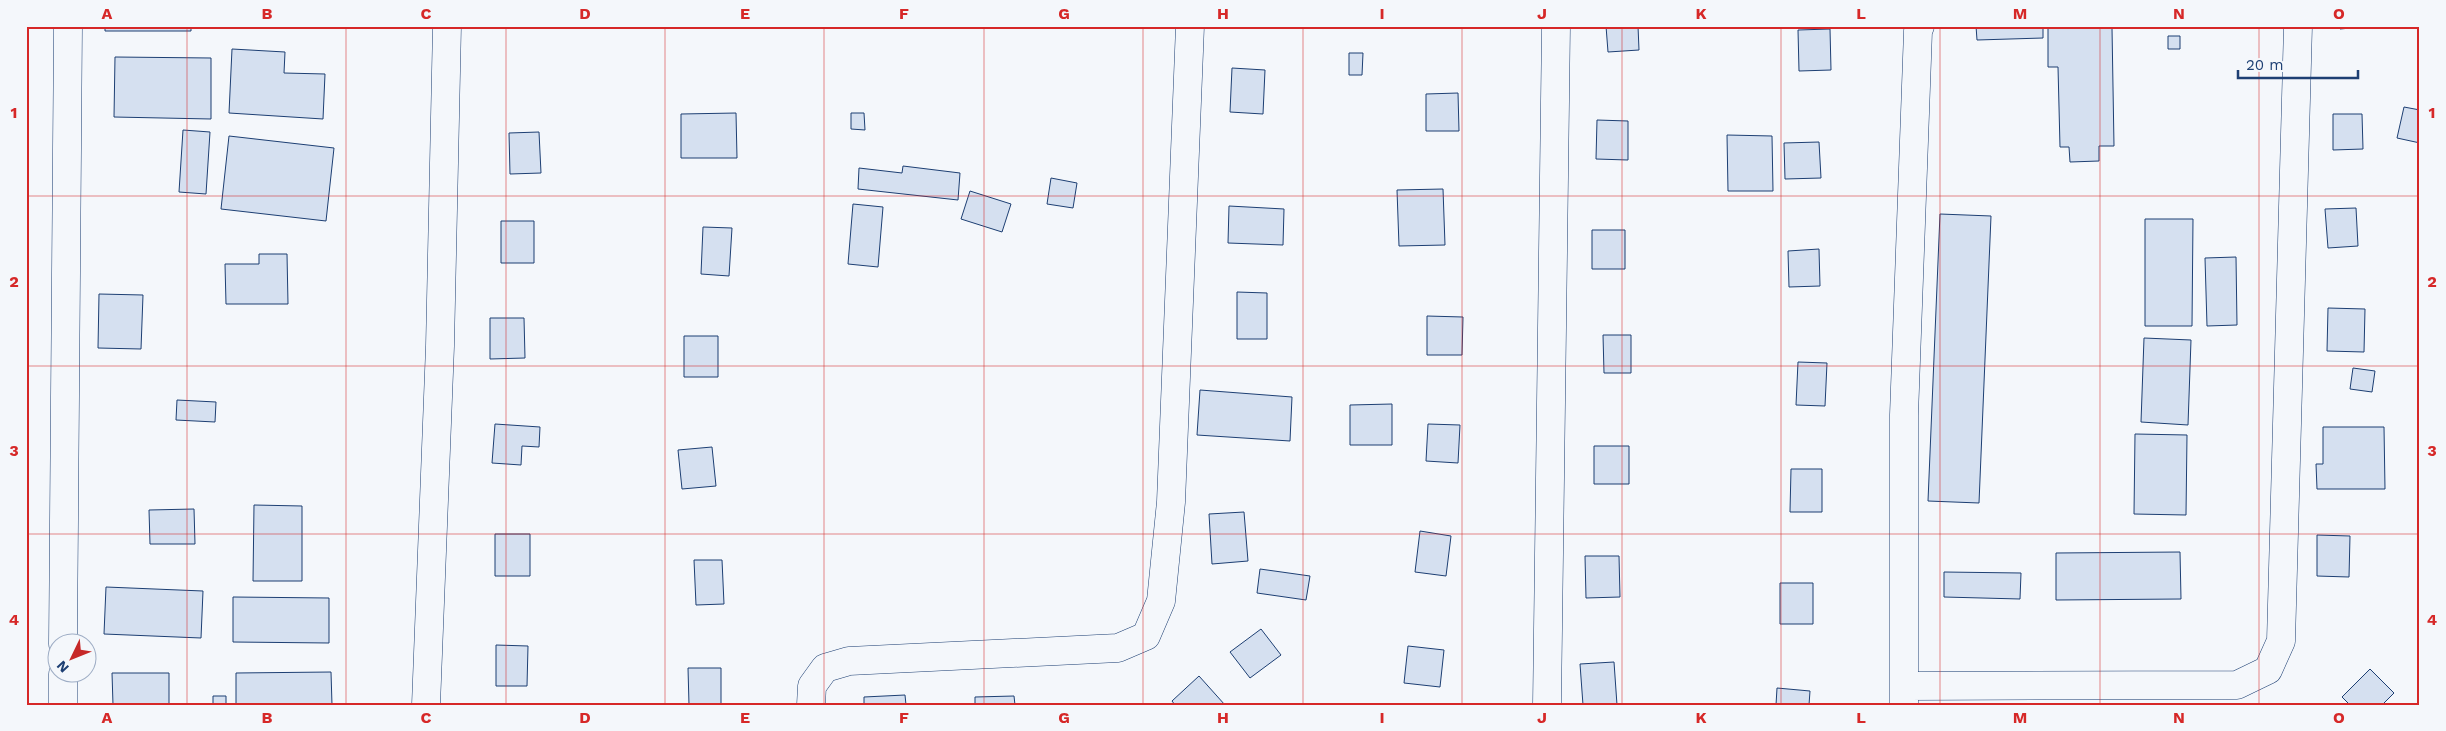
<svg xmlns="http://www.w3.org/2000/svg" width="2446" height="731" viewBox="0 0 2446 731" font-family="'Work Sans',sans-serif">
  <style>
    .building { fill: #d5e0f0; stroke: #1d3f73 }
    .lines { fill: none; stroke-linecap: round; stroke-linejoin: round }
    .minor-casing { stroke: #1d3f73; stroke-width: 29 }
    .minor { stroke: #f4f7fb; stroke-width: 28 }
    .grid { fill: none; stroke: #d62828; stroke-width: 1; stroke-opacity: 0.55 }
    .neatline { fill: none; stroke: #d62828; stroke-width: 2 }
    .grid-label { font-size: 16px; text-anchor: middle; font-weight: bold; fill: #d62828 }
  </style>
  <rect width="100%" height="100%" fill="#f4f7fb"/>
  <!-- building -->
  <path class="building" d="M105 26H191V31H105Z
    M1606 26H1638L1639 50 1608 52Z
    M1976 26H2043V38L1977 40Z
    M2340 26H2372L2340 29Z
    M2048 28H2112L2114 146H2099V161L2070 162 2069 147H2060L2058 67H2048Z
    M1830 29 1831 70 1799 71 1798 30Z
    M2168 36H2180V49H2168Z
    M232 49 285 52 284 73 325 74 323 119 229 113Z
    M1349 53H1363L1362 75H1349Z
    M115 57 211 58V119L114 117Z
    M1232 68 1265 70 1263 114 1230 112Z
    M1458 93 1459 131H1426V94Z
    M2404 107 2420 110V143L2397 138Z
    M736 113 737 158H681V114Z
    M851 113H864L865 130 851 129Z
    M2333 114H2362L2363 149 2333 150Z
    M1597 120 1628 121V160L1596 159Z
    M183 130 210 132 206 194 179 192Z
    M539 132 541 173 510 174 509 133Z
    M1727 135 1772 136 1773 191H1728Z
    M229 136 334 148 326 221 221 209Z
    M1819 142 1821 178 1785 179 1784 143Z
    M903 166 960 173 958 200 858 189 859 168 902 173Z
    M1051 178 1077 183 1073 208 1047 204Z
    M1443 189 1445 245 1399 246 1397 190Z
    M970 191 1011 204 1002 232 961 219Z
    M853 204 883 207 878 267 848 264Z
    M1229 206 1284 209 1283 245 1228 243Z
    M2356 208 2358 246 2328 248 2325 209Z
    M1940 214 1991 216 1979 503 1928 501Z
    M2145 219H2193L2192 326H2145Z
    M501 221H534V263H501Z
    M703 227 732 228 729 276 701 274Z
    M1592 230H1625V269H1592Z
    M1819 249 1820 286 1789 287 1788 251Z
    M259 254H287L288 304H226L225 264H259Z
    M2236 257 2237 325 2207 326 2205 258Z
    M1237 292 1267 293V339H1237Z
    M99 294 143 295 141 349 98 348Z
    M2328 308 2365 309 2364 352 2327 351Z
    M1427 316 1463 317 1462 355H1427Z
    M490 318H524L525 358 490 359Z
    M1603 335H1631V373H1604Z
    M684 336H718V377H684Z
    M2144 338 2191 340 2188 425 2141 422Z
    M1798 362 1827 363 1825 406 1796 405Z
    M2353 368 2375 371 2372 392 2350 389Z
    M1200 390 1292 397 1290 441 1197 435Z
    M177 400 216 402 215 422 176 420Z
    M1392 404V445H1350V405Z
    M495 424 540 427 539 447 522 446 521 465 492 463Z
    M1428 424 1460 425 1458 463 1426 461Z
    M2323 427H2384L2385 489H2317L2316 464H2323Z
    M2135 434 2187 435 2186 515 2134 514Z
    M1594 446H1629V484H1594Z
    M712 447 716 486 682 489 678 450Z
    M1791 469H1822V512H1790Z
    M254 505 302 506V581H253Z
    M194 509 195 544H150L149 510Z
    M1244 512 1248 561 1212 564 1209 514Z
    M1420 531 1451 536 1446 576 1415 572Z
    M495 534H530V576H495Z
    M2317 535 2350 536 2349 577 2317 576Z
    M2180 552 2181 599 2056 600V553Z
    M1585 556H1619L1620 597 1586 598Z
    M694 560H722L724 604 696 605Z
    M1260 569 1310 576 1306 600 1257 593Z
    M1944 572 2021 573 2020 599 1944 597Z
    M1780 583H1813V624H1780Z
    M106 587 203 591 201 638 104 634Z
    M233 597 329 598V643L233 642Z
    M1261 629 1281 655 1250 678 1230 652Z
    M496 645 528 646 527 686H496Z
    M1408 646 1444 650 1440 687 1404 683Z
    M1614 662 1617 705H1583L1580 664Z
    M688 668H721V705H689Z
    M2370 669 2394 693 2382 705H2350L2342 697Z
    M331 672 332 705H236V673Z
    M112 673H169V705H113Z
    M1199 676 1225 705H1175L1172 701Z
    M1777 688 1810 691 1809 705H1776Z
    M905 695 906 705H864V697Z
    M213 696H226V705H213Z
    M1014 696 1015 705H975V697Z"/>
  <g class="lines">
    <!-- minor casing -->
    <g class="minor-casing">
      <path id="minor" d="M63 644 68 26
        M1906 686 2237 685 2268 670 2281 641 2298 26
        M1904 704V415L1918 31 1920 26
        M63 705V674
        M426 705 440 346 447 26
        M811 705 812 686 825 668 849 661 1118 648 1146 636 1161 601 1171 502 1190 26
        M1547 705 1556 26"/>
    </g>
    <!-- minor -->
    <use href="#minor" class="minor"/>
  </g>
  <!-- grid -->
  <path class="grid" d="M187 26V705M346 26V705M506 26V705M665 26V705M824 26V705M984 26V705M1143 26V705M1303 26V705M1462 26V705M1622 26V705M1781 26V705M1940 26V705M2100 26V705M2259 26V705M26 196H2420M26 366H2420M26 534H2420"/>
  <!-- border -->
  <rect width="2446" height="731" fill="none" stroke="#f4f7fb" stroke-width="55"/>
  <!-- north arrow -->
  <g transform="translate(72 658) rotate(227)"><circle r="24" fill="#f4f7fb" stroke="#9eadc5"/>
  <path d="M0-4L9 19L0 12L-9 19Z" fill="#c62828"/>
  <text y="-8" font-size="14" font-weight="bold" text-anchor="middle" fill="#1d3f73">N</text>
  </g>
  <!-- scale -->
  <path d="M2238 70v8h120v-8" fill="none" stroke="#1d3f73" stroke-width="2.5"/>
  <text x="2246" y="70" font-size="15" fill="#1d3f73" stroke="#f4f7fb" stroke-width="4" paint-order="stroke">20 m</text>
  <rect x="28" y="28" width="2390" height="676" class="neatline"/>
  <g class="grid-label">
    <text x="107" y="19">A</text>
    <text x="267" y="19">B</text>
    <text x="426" y="19">C</text>
    <text x="585" y="19">D</text>
    <text x="745" y="19">E</text>
    <text x="904" y="19">F</text>
    <text x="1064" y="19">G</text>
    <text x="1223" y="19">H</text>
    <text x="1382" y="19">I</text>
    <text x="1542" y="19">J</text>
    <text x="1701" y="19">K</text>
    <text x="1861" y="19">L</text>
    <text x="2020" y="19">M</text>
    <text x="2179" y="19">N</text>
    <text x="2339" y="19">O</text>
    <text x="14" y="118">1</text>
    <text x="2432" y="118">1</text>
    <text x="14" y="287">2</text>
    <text x="2432" y="287">2</text>
    <text x="14" y="456">3</text>
    <text x="2432" y="456">3</text>
    <text x="14" y="625">4</text>
    <text x="2432" y="625">4</text>
    <text x="107" y="723">A</text>
    <text x="267" y="723">B</text>
    <text x="426" y="723">C</text>
    <text x="585" y="723">D</text>
    <text x="745" y="723">E</text>
    <text x="904" y="723">F</text>
    <text x="1064" y="723">G</text>
    <text x="1223" y="723">H</text>
    <text x="1382" y="723">I</text>
    <text x="1542" y="723">J</text>
    <text x="1701" y="723">K</text>
    <text x="1861" y="723">L</text>
    <text x="2020" y="723">M</text>
    <text x="2179" y="723">N</text>
    <text x="2339" y="723">O</text>
  </g>
</svg>
